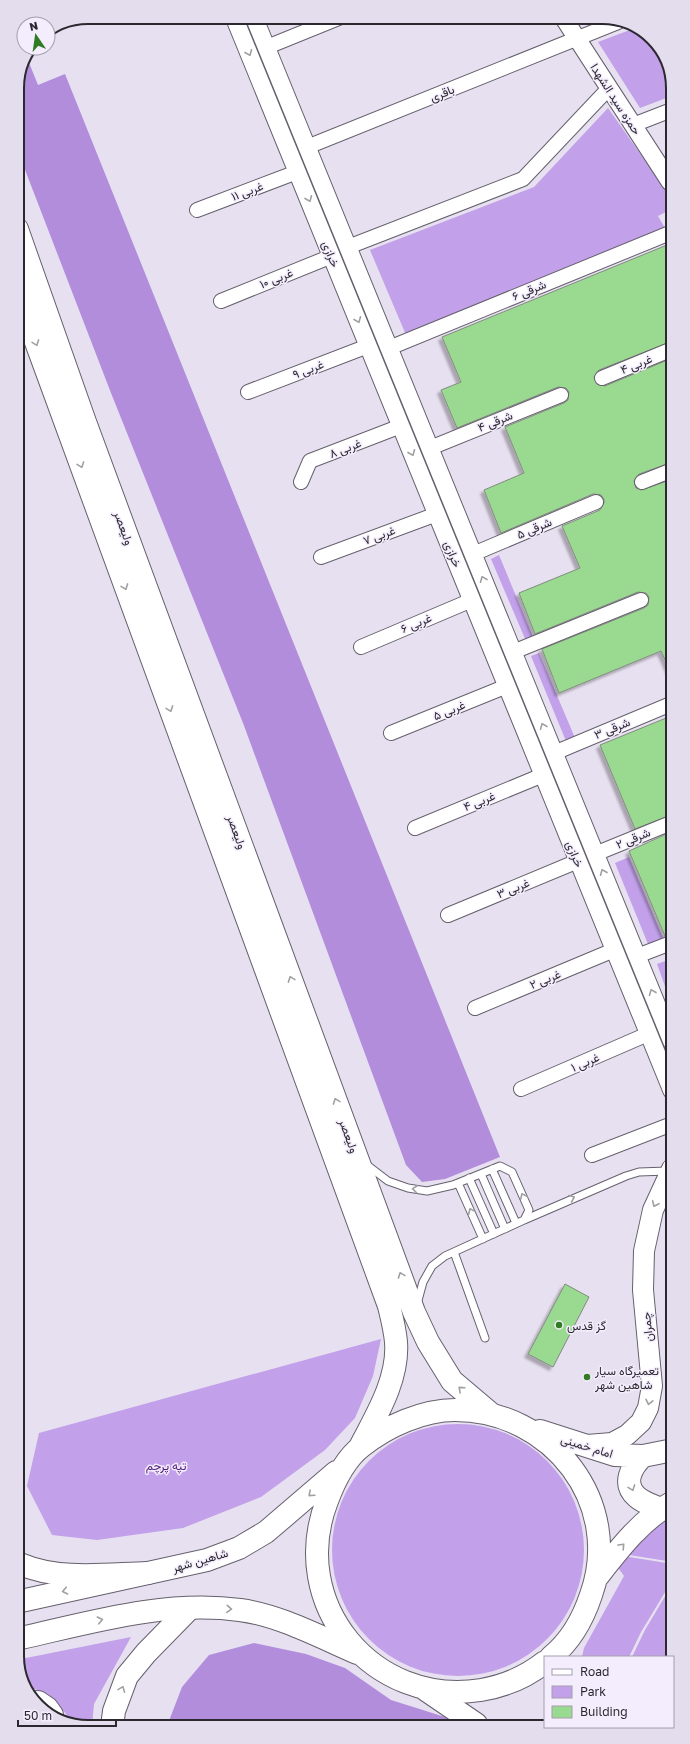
<svg xmlns="http://www.w3.org/2000/svg" width="690" height="1744" viewBox="0 0 690 1744" font-family="'Golos Text',Vazirmatn,sans-serif">
  <style>
    .green { fill: #c2a0ea }
    .forest { fill: #b28ddc }
    .building { fill: #9ada90; stroke: #818c7f; filter: url(#shadow) }
    .lines { fill: none; stroke-linecap: round; stroke-linejoin: round }
    .service-casing { stroke: #66606d; stroke-width: 9 }
    .minor-casing { stroke: #66606d; stroke-width: 16 }
    .tertiary-casing { stroke: #66606d; stroke-width: 19 }
    .secondary-casing { stroke: #66606d; stroke-width: 22 }
    .primary-casing { stroke: #66606d; stroke-width: 24 }
    .trunk-casing { stroke: #66606d; stroke-width: 24 }
    .service { stroke: #fff; stroke-width: 7 }
    .minor { stroke: #fff; stroke-width: 14 }
    .tertiary { stroke: #fff; stroke-width: 17 }
    .secondary { stroke: #fff; stroke-width: 20 }
    .primary { stroke: #fff; stroke-width: 22 }
    .trunk { stroke: #fff; stroke-width: 22 }
    .oneway { stroke: #a09fa1 }
    .poi-dot { fill: #307c24; stroke: #f4edfd; stroke-width: 1.5 }
    .labels { text-anchor: middle; dominant-baseline: central; stroke-width: 3; stroke-linejoin: round; paint-order: stroke }
    .street-label { font-size: 12px; fill: #2b292f; stroke: #f4edfd }
    .poi-label { font-size: 12px; fill: #2b292f; stroke: #f4edfd; text-anchor: start }
    .park-label { font-size: 12px; fill: #4d1876; stroke: #f4edfd }
    .rim { fill: none; stroke: #2b292f; stroke-width: 2 }
  </style>
  <defs>
    <filter id="shadow"><feDropShadow dx="-3.5" dy="3.5" stdDeviation="1" flood-color="#0004"/></filter>
  </defs>
  <rect width="100%" height="100%" fill="#e7e0f0"/>
  <!-- green -->
  <path class="green" d="M635 28 645 32 669 66V97L640 108 598 42Z
    M608 108 670 196V210L658 216 665 228 406 335 370 250 534 187Z
    M499 555 533 637 526 641 491 559Z
    M539 653 575 738 566 741 531 656Z
    M629 857 663 938 648 944 615 863Z
    M671 959V1003L657 964Z
    M381 1339 373 1376 355 1418 325 1450 261 1497 183 1528 97 1540 52 1535 27 1486 39 1433Z
    M332 1550a126 126 0 1 1 252 0a126 126 0 1 1-252 0Z
    M673 1506V1562L623 1554Z
    M623 1556 673 1564V1579L641 1632 629 1657H582L584 1648 624 1576 614 1562Z
    M673 1583V1657H632L645 1630Z
    M131 1637 94 1704 92 1727H83L75 1724 48 1694 26 1686 21 1678V1659Z"/>
  <!-- forest -->
  <path class="forest" d="M28 60 38 85 65 74 500 1157 445 1179 422 1182 406 1165 243 723 111 393 17 149V84Z
    M254 1643 306 1654 345 1668 391 1700 445 1717 456 1724 167 1726 182 1687 209 1655Z"/>
  <!-- building -->
  <path class="building" d="M667 245 670 250V342L599 370 594 377 597 384 605 386 670 359V463L639 474 634 481 636 488 641 490 670 480 671 673 661 651 559 693 542 649 644 608 648 605 649 597 646 593 638 592 535 634 519 593 580 568 562 526 600 510 604 503V499L601 495 593 494 501 533 484 490 524 473 505 427 564 403 568 400 569 392 566 388 558 387 457 428 441 390 461 382 442 337Z
    M671 716V815L635 829 600 745Z
    M671 832V935L665 936 629 851Z
    M565 1284 589 1297 553 1367 528 1354Z"/>
  <g class="lines">
    <!-- service casing -->
    <g class="service-casing">
      <path id="service" d="M367 1165 388 1181 408 1188 427 1191 453 1185 500 1166 512 1172 529 1210 524 1220 445 1256 432 1266 423 1282 417 1304
        M492 1169 516 1223
        M481 1174 505 1229
        M469 1178 494 1234
        M458 1183 483 1239
        M524 1220 626 1176 639 1172 668 1171
        M454 1252 485 1338"/>
    </g>
    <!-- minor casing -->
    <g class="minor-casing">
      <path id="minor" d="M267 47 341 17
        M633 125 669 111
        M307 147 618 22
        M197 210 297 172
        M348 247 523 179 609 88
        M221 301 332 256
        M389 348 670 233
        M602 378 670 350
        M248 392 368 346
        M430 448 561 395
        M301 482 310 461 401 426
        M642 482 670 471
        M473 554 596 502
        M321 557 437 514
        M361 647 472 600
        M513 652 641 600
        M391 733 507 686
        M554 753 671 704
        M415 828 543 775
        M595 854 671 823
        M448 915 578 861
        M637 956 671 943
        M475 1008 614 950
        M521 1089 648 1034
        M592 1155 672 1124"/>
    </g>
    <!-- tertiary casing -->
    <g class="tertiary-casing">
      <path id="tertiary" d="M234 17 672 1091
        M254 17 672 1042
        M563 17 670 182"/>
    </g>
    <!-- secondary casing -->
    <g class="secondary-casing">
      <path id="secondary" d="M587 1445 612 1443 627 1435 641 1422 648 1408 652 1386 643 1290 644 1251 653 1210 672 1169"/>
    </g>
    <!-- primary casing -->
    <g class="primary-casing">
      <path id="primary" d="M17 229 85 422 414 1312 428 1342 452 1381 491 1414
        M18 293 389 1306C392 1318 395 1330 396 1342 399 1379 376 1416 360 1447
        M540 1431 615 1455 643 1456 673 1450
        M643 1456C631 1467 622 1484 637 1497 644 1503 652 1505 660 1509
        M598 1576C619 1549 642 1519 673 1502
        M21 1601 207 1560 239 1548 266 1532 336 1472
        M21 1638C92 1622 166 1600 240 1610 279 1615 320 1637 357 1653
        M545 1662C526 1677 505 1686 481 1690 373 1707 287 1604 327 1501 334 1482 345 1459 362 1446 387 1426 423 1410 455 1410 552 1410 624 1503 591 1595 583 1619 571 1641 551 1657
        M426 1690 476 1724"/>
    </g>
    <!-- trunk casing -->
    <g class="trunk-casing">
      <path id="trunk" d="M20 1564C60 1581 106 1574 148 1573
        M38 1702 47 1708 52 1715
        M112 1727 114 1711 127 1676 146 1653 190 1608"/>
    </g>
    <!-- service -->
    <use href="#service" class="service"/>
    <!-- minor -->
    <use href="#minor" class="minor"/>
    <!-- tertiary -->
    <use href="#tertiary" class="tertiary"/>
    <!-- secondary -->
    <use href="#secondary" class="secondary"/>
    <!-- primary -->
    <use href="#primary" class="primary"/>
    <!-- trunk -->
    <use href="#trunk" class="trunk"/>
  </g>
  <!-- one-way arrows -->
  <defs><path id="oneway-chevron" d="M-2-3.5L2.5 0L-2 3.5" fill="none" stroke-width="1.6" stroke-linecap="round" stroke-linejoin="round"/></defs>
  <g class="oneway">
    <use href="#oneway-chevron" transform="translate(249 53) rotate(68)"/>
    <use href="#oneway-chevron" transform="translate(309 199) rotate(68)"/>
    <use href="#oneway-chevron" transform="translate(358 320) rotate(68)"/>
    <use href="#oneway-chevron" transform="translate(36 343) rotate(70)"/>
    <use href="#oneway-chevron" transform="translate(412 453) rotate(68)"/>
    <use href="#oneway-chevron" transform="translate(81 465) rotate(70)"/>
    <use href="#oneway-chevron" transform="translate(483 579) rotate(-112)"/>
    <use href="#oneway-chevron" transform="translate(125 587) rotate(70)"/>
    <use href="#oneway-chevron" transform="translate(170 709) rotate(70)"/>
    <use href="#oneway-chevron" transform="translate(543 726) rotate(-112)"/>
    <use href="#oneway-chevron" transform="translate(603 872) rotate(-112)"/>
    <use href="#oneway-chevron" transform="translate(291 979) rotate(-110)"/>
    <use href="#oneway-chevron" transform="translate(652 992) rotate(-112)"/>
    <use href="#oneway-chevron" transform="translate(336 1101) rotate(-110)"/>
    <use href="#oneway-chevron" transform="translate(415 1189) rotate(-172)"/>
    <use href="#oneway-chevron" transform="translate(523 1196) rotate(-114)"/>
    <use href="#oneway-chevron" transform="translate(572 1198) rotate(-23)"/>
    <use href="#oneway-chevron" transform="translate(655 1204) rotate(115)"/>
    <use href="#oneway-chevron" transform="translate(471 1211) rotate(-114)"/>
    <use href="#oneway-chevron" transform="translate(401 1275) rotate(-110)"/>
    <use href="#oneway-chevron" transform="translate(461 1389) rotate(-138)"/>
    <use href="#oneway-chevron" transform="translate(649 1402) rotate(102)"/>
    <use href="#oneway-chevron" transform="translate(632 1488) rotate(70)"/>
    <use href="#oneway-chevron" transform="translate(311 1494) rotate(138)"/>
    <use href="#oneway-chevron" transform="translate(622 1546) rotate(-47)"/>
    <use href="#oneway-chevron" transform="translate(65 1591) rotate(168)"/>
    <use href="#oneway-chevron" transform="translate(229 1609) rotate(4)"/>
    <use href="#oneway-chevron" transform="translate(100 1620) rotate(-12)"/>
    <use href="#oneway-chevron" transform="translate(122 1689) rotate(-69)"/>
  </g>
  <!-- markers -->
  <g class="poi-dot">
    <circle cx="559" cy="1325" r="4"/>
    <circle cx="587" cy="1377" r="4"/>
  </g>
  <g class="labels">
    <!-- street labels -->
    <g class="street-label">
      <text transform="translate(442 93) rotate(-22)">باقری</text>
      <text transform="translate(616 99) rotate(57)">حمزه سید الشهدا</text>
      <text transform="translate(247 191) rotate(-21)">۱۱ غربی</text>
      <text transform="translate(331 254) rotate(68)">خرازی</text>
      <text transform="translate(276 278) rotate(-22)">۱۰ غربی</text>
      <text transform="translate(529 290) rotate(-22)">۶ شرقی</text>
      <text transform="translate(636 364) rotate(-22)">۴ غربی</text>
      <text transform="translate(308 369) rotate(-21)">۹ غربی</text>
      <text transform="translate(495 421) rotate(-22)">۴ شرقی</text>
      <text transform="translate(345 448) rotate(-21)">۸ غربی</text>
      <text transform="translate(124 528) rotate(70)">ولیعصر</text>
      <text transform="translate(534 528) rotate(-23)">۵ شرقی</text>
      <text transform="translate(379 535) rotate(-20)">۷ غربی</text>
      <text transform="translate(453 554) rotate(68)">خرازی</text>
      <text transform="translate(416 623) rotate(-23)">۶ غربی</text>
      <text transform="translate(449 710) rotate(-22)">۵ غربی</text>
      <text transform="translate(612 728) rotate(-22)">۳ شرقی</text>
      <text transform="translate(479 801) rotate(-22)">۴ غربی</text>
      <text transform="translate(237 832) rotate(70)">ولیعصر</text>
      <text transform="translate(633 838) rotate(-22)">۲ شرقی</text>
      <text transform="translate(575 854) rotate(68)">خرازی</text>
      <text transform="translate(513 888) rotate(-22)">۳ غربی</text>
      <text transform="translate(545 979) rotate(-22)">۲ غربی</text>
      <text transform="translate(585 1062) rotate(-23)">۱ غربی</text>
      <text transform="translate(349 1136) rotate(70)">ولیعصر</text>
      <text transform="translate(647 1327) rotate(-96)">چمران</text>
      <text transform="translate(587 1446) rotate(17)">امام خمینی</text>
      <text transform="translate(200 1560) rotate(-16)">شاهین شهر</text>
    </g>
    <!-- poi labels -->
    <g class="poi-label">
      <text x="567" y="1325">گز قدس</text>
      <text x="595" y="1370">تعمیرگاه سیار<tspan x="595" dy="14">شاهین شهر</tspan></text>
    </g>
    <!-- park labels -->
    <g class="park-label">
      <text x="166" y="1465">تپه پرچم</text>
    </g>
  </g>
  <!-- crop -->
  <path d="M0 0H690V1744H0ZM88 24H602A64 64 0 0 1 666 88V1656A64 64 0 0 1 602 1720H88A64 64 0 0 1 24 1656V88A64 64 0 0 1 88 24Z" fill="#e4dded" fill-rule="evenodd"/>
  <path class="rim" d="M88 24H602A64 64 0 0 1 666 88V1656A64 64 0 0 1 602 1720H88A64 64 0 0 1 24 1656V88A64 64 0 0 1 88 24Z"/>
  <!-- legend -->
  <rect x="544" y="1656" width="130" height="72" fill="#f4edfd" stroke="#a49fab"/>
  <rect x="552" y="1669" width="20" height="6" fill="#ffffff" stroke="#a49fab"/>
  <text x="580" y="1676" font-size="12" fill="#2b292f">Road</text>
  <rect x="552" y="1686" width="20" height="12" fill="#c2a0ea" stroke="#a49fab"/>
  <text x="580" y="1696" font-size="12" fill="#2b292f">Park</text>
  <rect x="552" y="1706" width="20" height="12" fill="#9ada90" stroke="#a49fab"/>
  <text x="580" y="1716" font-size="12" fill="#2b292f">Building</text>
  <!-- north arrow -->
  <g transform="translate(36 36) rotate(347)"><circle r="19" fill="#f4edfd" stroke="#a49fab"/>
  <path d="M0-3L7 15L0 10L-7 15Z" fill="#307c24"/>
  <text y="-6" font-size="11" font-weight="bold" text-anchor="middle" fill="#2b292f">N</text>
  </g>
  <!-- scale -->
  <path d="M18 1720v6h98v-6" fill="none" stroke="#2b292f" stroke-width="2"/>
  <text x="24" y="1720" font-size="12" fill="#2b292f" stroke="#f4edfd" stroke-width="3" paint-order="stroke">50 m</text>
</svg>
